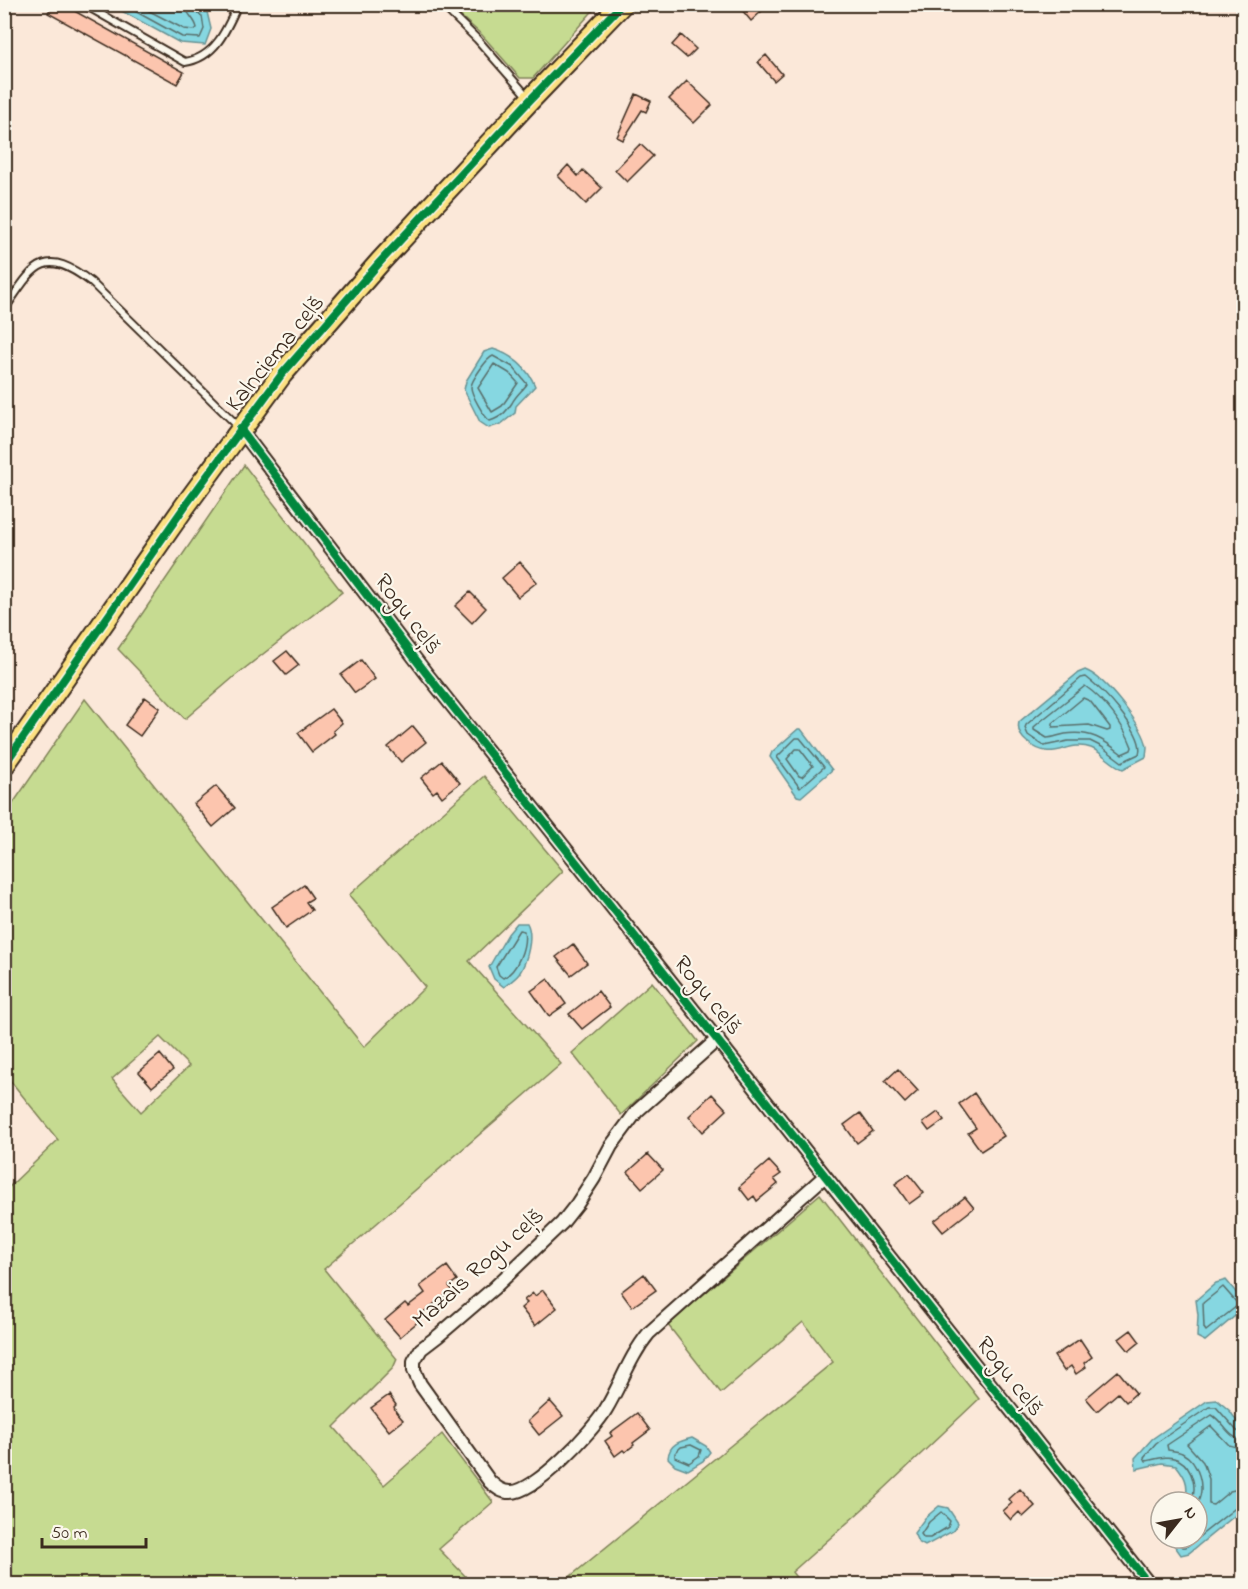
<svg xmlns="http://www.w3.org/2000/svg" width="1248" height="1589" viewBox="0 0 1248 1589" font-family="'Indie Flower',sans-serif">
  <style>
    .green { fill: #c6db91; stroke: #808258; stroke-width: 1.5; fill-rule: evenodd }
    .water { fill: #86d7e1; stroke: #689293; stroke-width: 1.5 }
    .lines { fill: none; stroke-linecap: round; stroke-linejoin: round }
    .shore { stroke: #596f6c; stroke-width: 1.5 }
    .building { fill: #fcc5ae; stroke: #3b2a1e; stroke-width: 1.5 }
    .lane-casing { stroke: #3b2a1e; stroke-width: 10 }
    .street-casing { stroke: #3b2a1e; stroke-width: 16 }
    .primary-casing { stroke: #3b2a1e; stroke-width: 24 }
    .lane { stroke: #fbf7ec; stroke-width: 6 }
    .street { stroke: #fbf7ec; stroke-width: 12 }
    .primary { stroke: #fce080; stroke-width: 20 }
    .cycleway-casing { stroke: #fbf7ec; stroke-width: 11 }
    .cycleway { stroke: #00873e; stroke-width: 8 }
    .labels { text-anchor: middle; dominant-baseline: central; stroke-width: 4.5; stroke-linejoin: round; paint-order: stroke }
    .street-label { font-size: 24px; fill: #3b2a1e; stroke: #fbf7ec }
  </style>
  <rect width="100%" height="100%" fill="#fbe8d9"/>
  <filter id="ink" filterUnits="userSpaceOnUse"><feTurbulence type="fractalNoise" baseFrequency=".0167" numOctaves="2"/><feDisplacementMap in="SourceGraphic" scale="12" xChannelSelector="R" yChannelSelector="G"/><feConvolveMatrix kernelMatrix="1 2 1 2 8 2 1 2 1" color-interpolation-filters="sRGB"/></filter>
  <g filter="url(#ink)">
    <!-- green -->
    <path class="green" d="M448 5H598L533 78H520L482 35Z
      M244 465 342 592 235 676 185 719 118 649Z
      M85 699 364 1047 425 987 349 895 484 776 563 871 469 961 561 1064 324 1269 397 1359 393 1368 334 1427 384 1485 442 1434 493 1502 439 1549 473 1584H5L4 1229 12 1221 5 1191 58 1140 5 1074V815ZM160 1037 189 1066 141 1112 112 1079Z
      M652 982 698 1041 621 1115 572 1053Z
      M820 1194 979 1399 865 1507 792 1572 801 1584H561L833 1362 803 1322 721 1393 668 1325Z"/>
    <!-- water -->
    <path class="water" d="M111 5H195L207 12 211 29 205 45 180 43Z
      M493 349C511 354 528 368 535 386L516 406 515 413 501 424 489 428 480 422 464 390 466 381 484 352Z
      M1085 670C1105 677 1144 727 1147 747 1147 748 1146 756 1146 757L1123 769C1111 764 1103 753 1091 748 1066 739 1055 764 1027 742 1021 737 1017 730 1019 722L1078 673Z
      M798 729H801L832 770 801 797 797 796 770 757 772 752Z
      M517 923H527C534 936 527 962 519 974 515 979 509 983 504 987L494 979 489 967 508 934Z
      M1226 1280 1243 1301 1241 1311 1205 1341 1197 1337 1198 1315 1196 1300 1216 1283Z
      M1217 1400 1230 1411 1243 1430V1509L1189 1553 1181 1555 1169 1538H1197V1502H1177L1186 1496C1189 1483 1184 1475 1176 1465L1162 1463 1136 1469 1135 1458 1152 1439 1207 1401Z
      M692 1438 706 1446 710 1452 703 1461 688 1470 675 1465 668 1458C669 1444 680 1441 692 1438Z
      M939 1506 948 1508 958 1523 953 1531 925 1546 918 1542 914 1533 925 1518Z"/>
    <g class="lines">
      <!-- shore -->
      <path class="shore" d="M122 4 182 37 200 38 204 29 202 16 194 11 193 4
        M136 4 184 29 194 30 197 28C195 18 186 15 185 4
        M493 356 513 367 527 384C523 390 516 395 512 403 506 412 502 417 490 421 484 417 471 394 471 387 471 381 487 358 493 356Z
        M494 364 509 373 518 383 502 406 492 412 478 388Z
        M1086 677C1102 689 1146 734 1139 754L1122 762 1102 747 1090 741H1068L1044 746 1028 735 1025 728 1026 725 1081 678Z
        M1085 686C1104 699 1124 725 1132 747L1131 750 1122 754C1104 740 1090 730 1065 734 1059 735 1053 738 1047 738L1034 730V727L1041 721Z
        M1083 698 1090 701 1110 727V730L1107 731 1089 725 1053 727V723Z
        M796 738H800L824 767 800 788 777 757Z
        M796 749H800L813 766 802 777 799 776 787 759Z
        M519 930 524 931C527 946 517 972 503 978L499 975 496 967Z
        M1223 1287 1237 1303V1306L1206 1331 1204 1328 1203 1303Z
        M691 1445 701 1450 699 1456 689 1463 675 1457V1453L681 1447Z
        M1244 1449 1229 1445 1211 1426 1187 1444 1203 1462 1209 1479V1504L1213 1505 1230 1491 1244 1488
        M1188 1502C1200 1492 1192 1467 1179 1460 1169 1454 1156 1459 1146 1461L1144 1457 1156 1443 1209 1407H1216L1237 1431 1244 1433
        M1197 1504C1206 1488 1199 1462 1182 1453 1178 1451 1173 1451 1168 1450L1167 1445 1212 1415C1224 1422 1228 1439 1244 1440
        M941 1512 950 1521 948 1527 930 1538H924L921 1534 929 1522Z
        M1176 1538 1183 1547H1186L1238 1506 1244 1504"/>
    </g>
    <!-- building -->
    <path class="building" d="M53 4H62L184 72 177 84 48 13Z
      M737 4H758L763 10 751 21Z
      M681 35 696 49 687 58 672 45Z
      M766 55 782 74 774 81 758 62Z
      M687 81 712 105 694 123 669 99Z
      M636 94 651 101 646 112 642 110 623 140 617 137Z
      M640 144 653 156 627 182 615 170Z
      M568 165 578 176 583 170 602 188 586 204 558 176Z
      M520 562 537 582 518 597 502 578Z
      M470 592 486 608 472 623 455 606Z
      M287 651 299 665 286 675 274 661Z
      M361 660 375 679 355 693 341 675Z
      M145 697 160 708 140 736 125 725Z
      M331 709 342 723 333 731 335 734 312 752 298 733Z
      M413 726 426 742 401 762 388 747Z
      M442 761 460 783 442 797 437 790 433 793 421 778Z
      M216 786 235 808 213 827 194 804Z
      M304 885 313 898 306 902 312 910 286 928 272 907Z
      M573 944 587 963 571 975 556 957Z
      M548 979 566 1004 549 1016 531 991Z
      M598 991 610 1007 582 1029 569 1014Z
      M160 1054 173 1070 152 1087 139 1072Z
      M898 1069 918 1091 905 1103 885 1081Z
      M974 1093 1004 1136 981 1151 968 1133 976 1128 959 1104Z
      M712 1094 727 1110 703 1132 689 1116Z
      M938 1112 944 1120 929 1131 923 1123Z
      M860 1113 873 1131 857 1143 844 1125Z
      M648 1154 663 1170 642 1188 628 1172Z
      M769 1161 781 1174 774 1179 778 1184 757 1201 754 1196 749 1200 739 1187Z
      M909 1174 924 1193 909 1204 895 1184Z
      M965 1197 974 1208 943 1232 934 1221Z
      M447 1266 457 1280 449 1286 452 1290 417 1317 420 1320 400 1337 385 1320 405 1303 408 1306 425 1293 420 1286Z
      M644 1274 656 1290 632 1307 621 1292Z
      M543 1290 557 1308 535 1326 521 1308 527 1303 524 1300 533 1293 535 1296Z
      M1131 1330 1140 1342 1129 1351 1119 1339Z
      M1080 1339 1092 1357 1084 1363 1086 1367 1076 1374 1071 1366 1064 1371 1054 1356Z
      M1118 1371 1136 1393 1126 1402 1118 1393 1097 1411 1086 1398Z
      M389 1395 396 1405 394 1407 396 1412 403 1420 389 1431 371 1408Z
      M550 1401 563 1416 539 1435 528 1421Z
      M637 1413 650 1430 633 1443 634 1445 625 1452 623 1450 615 1456 605 1441 612 1436 610 1433Z
      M1020 1489 1035 1506 1023 1517 1019 1512 1011 1520 1003 1511 1012 1503 1009 1499Z"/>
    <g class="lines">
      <!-- lane casing -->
      <g class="lane-casing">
        <path id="lane" d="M83 4 185 62C215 58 227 29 238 4
          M441 4 477 39 528 97
          M4 310C33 268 42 244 91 282L240 428"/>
      </g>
      <!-- street casing -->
      <g class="street-casing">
        <path id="street" d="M240 429 426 673 1149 1584
          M718 1039 637 1111 611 1146 594 1178 577 1204 562 1223 494 1288 438 1336 421 1349 414 1361V1370L420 1384 490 1482C496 1487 501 1492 510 1492 534 1494 594 1430 606 1409 621 1384 630 1356 649 1333L825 1176"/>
      </g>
      <!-- primary casing -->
      <g class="primary-casing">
        <path id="primary" d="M4 765 185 506 282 374 380 262 530 100 622 4"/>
      </g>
      <!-- lane -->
      <use href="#lane" class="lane"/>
      <!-- street -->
      <use href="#street" class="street"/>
      <!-- primary -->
      <use href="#primary" class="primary"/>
      <!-- cycleway casing -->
      <g class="cycleway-casing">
        <path id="cycleway" d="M240 429 426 673 1149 1584
          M4 765 185 506 282 374 380 262 530 100 622 4"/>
      </g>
      <!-- cycleway -->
      <use href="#cycleway" class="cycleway"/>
    </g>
  </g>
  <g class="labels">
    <!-- street labels -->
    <g class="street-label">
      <text transform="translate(276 354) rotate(-51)">Kalnciema ceļš</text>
      <text transform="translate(407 615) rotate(53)">Rogu ceļš</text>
      <text transform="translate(707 996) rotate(51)">Rogu ceļš</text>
      <text transform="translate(479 1269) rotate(-42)">Mazais Rogu ceļš</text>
      <text transform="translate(1009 1377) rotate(52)">Rogu ceļš</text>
    </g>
  </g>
  <!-- margin -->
  <rect width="1248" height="1589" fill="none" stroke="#fbf7ec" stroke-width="24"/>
  <rect x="12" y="12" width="1224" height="1565" fill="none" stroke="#3b2a1e" stroke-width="2" filter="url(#ink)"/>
  <!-- north arrow -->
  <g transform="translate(1179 1520) rotate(59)"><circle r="28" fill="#fbf7ec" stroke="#aea59a" stroke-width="1.5"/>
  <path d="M0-4.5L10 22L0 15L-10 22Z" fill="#3b2a1e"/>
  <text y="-9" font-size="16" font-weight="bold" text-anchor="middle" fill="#3b2a1e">N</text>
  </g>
  <!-- scale -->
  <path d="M42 1538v9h104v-9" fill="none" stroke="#3b2a1e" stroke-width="3"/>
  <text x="51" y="1538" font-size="18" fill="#3b2a1e" stroke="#fbf7ec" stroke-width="4.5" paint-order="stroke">50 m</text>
</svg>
